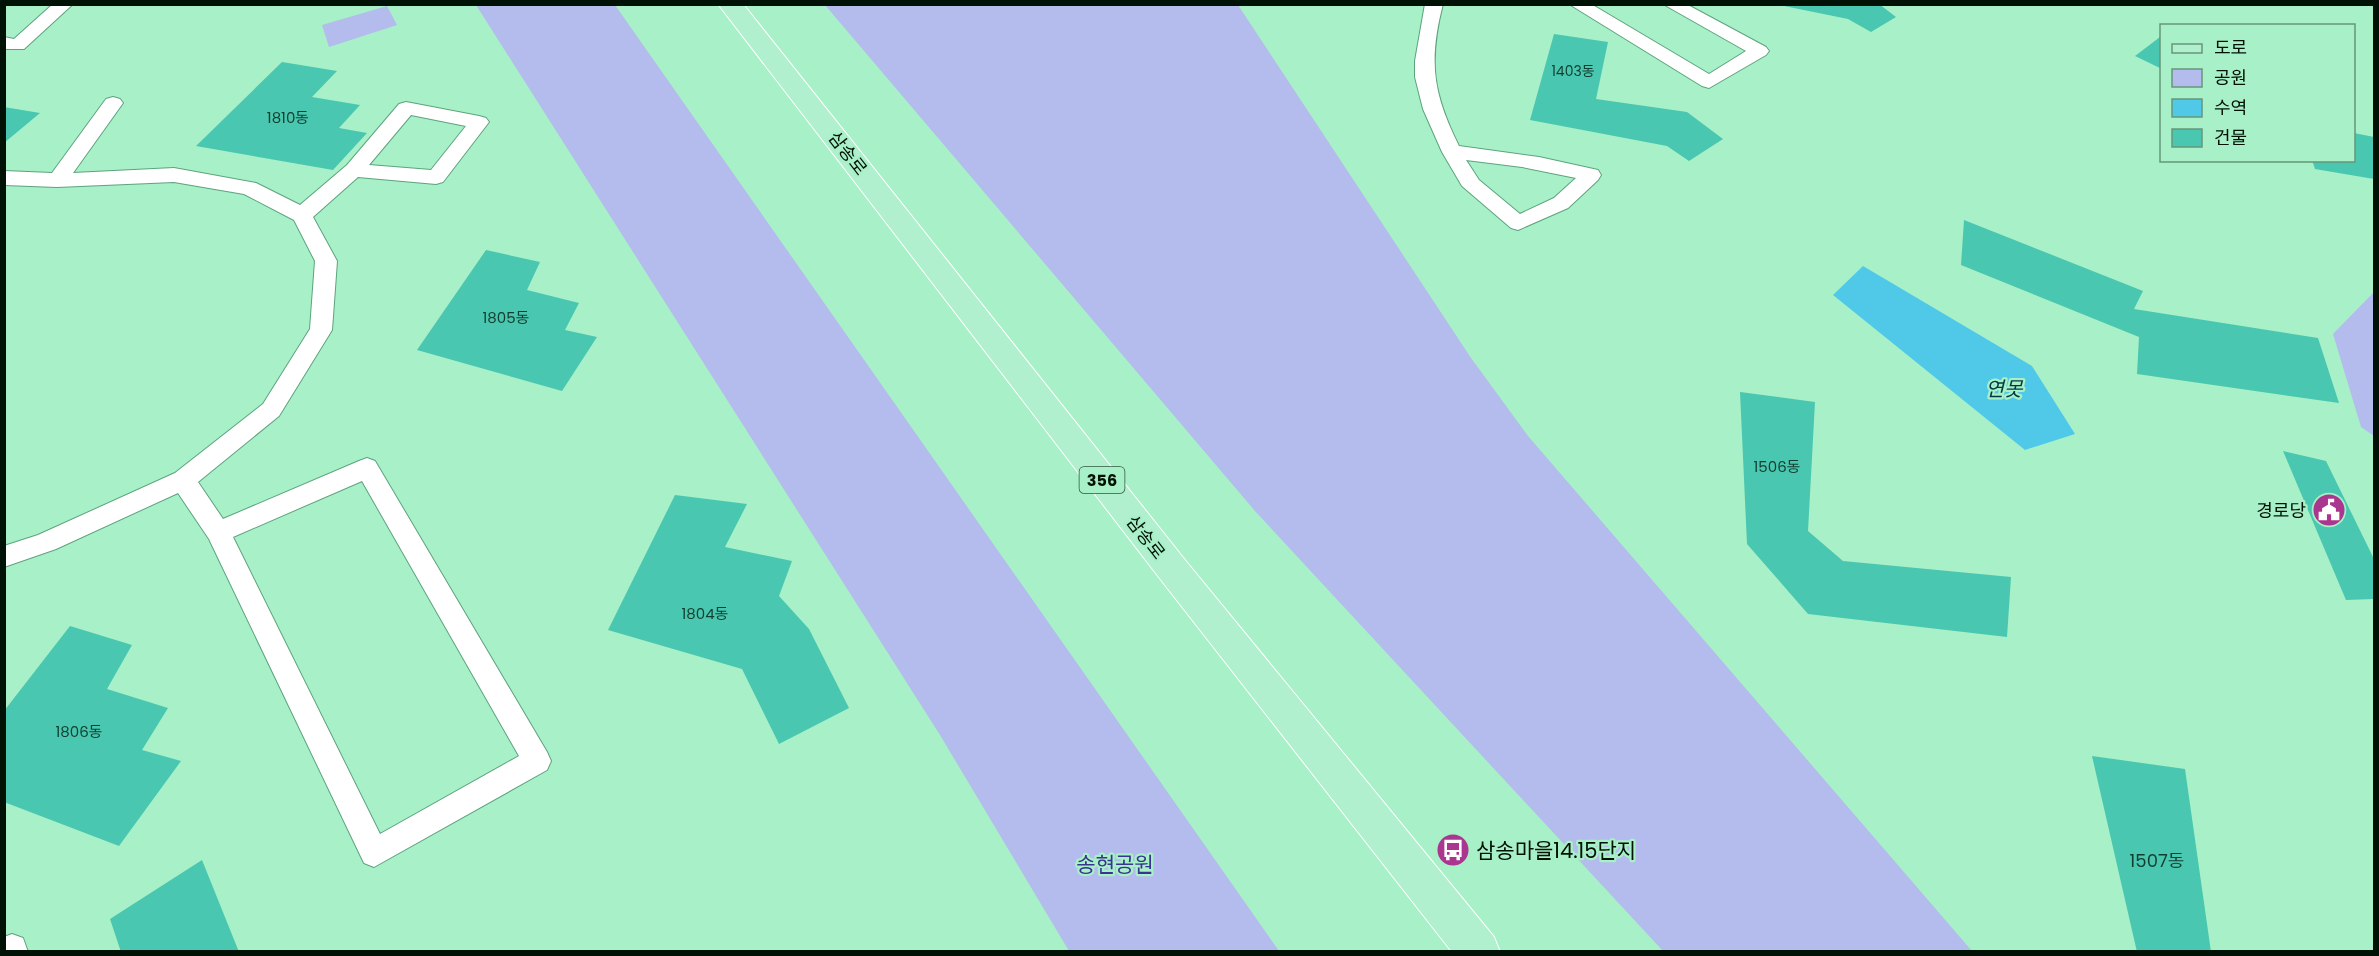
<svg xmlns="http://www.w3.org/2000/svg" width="2379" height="956" viewBox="0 0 2379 956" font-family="Poppins,'Noto Sans KR',sans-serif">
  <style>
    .green { fill: #b4bbed }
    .water { fill: #50c9e9 }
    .building { fill: #49c7b0 }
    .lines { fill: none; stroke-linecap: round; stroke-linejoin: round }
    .lane-casing { stroke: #5da37e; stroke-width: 2 }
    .primary-casing { stroke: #fff; stroke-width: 2 }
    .lane { fill: #fff; fill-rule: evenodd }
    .primary { fill: #b0f0ce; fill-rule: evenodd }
    .labels { text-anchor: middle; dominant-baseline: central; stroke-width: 4.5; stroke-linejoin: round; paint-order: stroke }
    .far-number-label { font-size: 14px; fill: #123e30 }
    .number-label { font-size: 15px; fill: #123e30 }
    .shield { fill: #a8f0c7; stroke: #32543f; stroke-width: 1.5 }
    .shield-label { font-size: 16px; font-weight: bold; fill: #001105 }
    .street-label { font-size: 18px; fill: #001105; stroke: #a8f0c7 }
    .poi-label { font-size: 18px; fill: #001105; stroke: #a8f0c7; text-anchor: end }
    .near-number-label { font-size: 18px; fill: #123e30 }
    .water-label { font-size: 20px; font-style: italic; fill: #003845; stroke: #a8f0c7 }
    .near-poi-label { font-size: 21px; fill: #001105; stroke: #a8f0c7; text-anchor: start }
    .near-park-label { font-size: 21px; fill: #38348f; stroke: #a8f0c7 }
  </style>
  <rect width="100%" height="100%" fill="#a8f0c7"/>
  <!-- green -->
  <path class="green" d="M476 5H615L1279 951H1069L940 735Z
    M825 5H1238L1471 358 1528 436 1972 951H1663L1255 511Z
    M387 6 397 25 329 47 322 25Z
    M2374 292V436L2361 427 2333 334Z"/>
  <!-- water -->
  <path class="water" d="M1863 266 2032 366 2075 434 2025 450 1833 295Z"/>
  <!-- building -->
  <path class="building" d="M1774 4H1879L1896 17 1871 32 1848 19Z
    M1554 34 1608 42 1596 99 1687 112 1723 139 1689 161 1667 146 1530 120Z
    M2160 37H2162V69L2135 56Z
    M282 62 337 71 312 97 360 105 339 128 367 133 333 170 196 146Z
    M4 107 40 113 4 143Z
    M2354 133 2374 137V179L2315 169 2312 160H2354Z
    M1964 220 2143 291 2134 309 2318 338 2339 403 2137 374 2139 337 1961 265Z
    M486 250 540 262 527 290 579 303 565 330 597 337 562 391 417 350Z
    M1740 392 1815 402 1808 531 1843 561 2011 577 2007 637 1808 614 1747 544Z
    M2283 451 2326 461 2374 559V599L2346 600Z
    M675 495 747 504 725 547 792 561 779 596 809 629 849 708 779 744 742 669 608 630Z
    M70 626 132 645 107 689 168 708 142 750 181 761 119 846 4 802V711Z
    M2092 756 2185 769 2211 952H2137Z
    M202 860 239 952H121L110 919Z"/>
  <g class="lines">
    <!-- lane casing -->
    <g class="lane-casing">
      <path id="lane" d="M53 4H73L24 49H4V37L14 39Z
        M1425 4H1443C1428 62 1433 94 1459 146L1539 157 1598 170 1601 175 1598 180 1568 208 1518 230 1511 228 1462 186 1442 152 1423 109 1415 77V61ZM1466 160 1522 167 1576 178 1554 198 1520 214 1479 180Z
        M1569 4H1591L1709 74 1746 51 1663 4H1686L1766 47 1769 51 1766 55 1709 88 1702 86Z
        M113 97 120 99 123 103 73 173 174 168 256 183 300 205 347 165 399 104 406 102 479 116 486 118 489 122 443 182 436 184 358 177 313 217 337 261 332 330 279 416 198 482 223 519 359 461 367 458 375 461 547 752 551 761 547 770 374 867 364 863 209 539 178 493 56 549 4 567V546L38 535 175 473 263 404 310 329 315 261 294 220 244 194 174 182 57 187 4 185V171L52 173 106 99ZM411 115 466 126 431 170 369 165ZM362 481 519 756 380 834 233 537Z
        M12 934 23 938 28 952H4V937Z"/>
    </g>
    <!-- primary casing -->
    <g class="primary-casing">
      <path id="primary" d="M718 4H743L1185 560 1494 937 1500 952H1452L1161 580Z"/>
    </g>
    <!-- lane -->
    <use href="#lane" class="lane"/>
    <!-- primary -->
    <use href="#primary" class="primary"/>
  </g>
  <!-- icons -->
  <defs>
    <g id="civic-disc" transform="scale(1.725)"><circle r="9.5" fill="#ab368f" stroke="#a8f0c7"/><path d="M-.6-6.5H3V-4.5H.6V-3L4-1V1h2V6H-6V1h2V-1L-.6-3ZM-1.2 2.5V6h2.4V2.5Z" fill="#fff"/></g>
    <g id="bus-disc" transform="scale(1.725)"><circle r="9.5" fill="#ab368f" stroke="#a8f0c7"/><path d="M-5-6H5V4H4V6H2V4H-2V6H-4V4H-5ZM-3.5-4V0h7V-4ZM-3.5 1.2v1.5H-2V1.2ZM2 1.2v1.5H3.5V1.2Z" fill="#fff"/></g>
  </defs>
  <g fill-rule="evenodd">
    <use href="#civic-disc" x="2329" y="510"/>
    <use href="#bus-disc" x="1453" y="850"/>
  </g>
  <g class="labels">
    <!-- far-number labels -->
    <g class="far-number-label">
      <text x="1573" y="71">1403동</text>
    </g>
    <!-- number labels -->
    <g class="number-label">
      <text x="288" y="117">1810동</text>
      <text x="506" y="317">1805동</text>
      <text x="1777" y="466">1506동</text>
      <text x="705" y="613">1804동</text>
      <text x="79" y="731">1806동</text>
    </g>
    <!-- shield labels -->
    <rect class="shield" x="1079.5" y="467" width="45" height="26" rx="4.5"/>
    <g class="shield-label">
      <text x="1102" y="480">356</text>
    </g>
    <!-- street labels -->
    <g class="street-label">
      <text transform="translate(848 153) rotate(52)">삼송로</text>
      <text transform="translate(1146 537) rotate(52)">삼송로</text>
    </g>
    <!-- poi labels -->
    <g class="poi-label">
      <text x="2306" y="510">경로당</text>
    </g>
    <!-- near-number labels -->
    <g class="near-number-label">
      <text x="2157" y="860">1507동</text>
    </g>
    <!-- water labels -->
    <g class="water-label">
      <text x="2004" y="389">연못</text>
    </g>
    <!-- near-poi labels -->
    <g class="near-poi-label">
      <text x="1476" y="850">삼송마을14.15단지</text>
    </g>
    <!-- near-park labels -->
    <g class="near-park-label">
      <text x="1115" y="864">송현공원</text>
    </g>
  </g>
  <!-- border -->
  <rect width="2379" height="956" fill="none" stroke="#001105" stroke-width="12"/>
  <!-- legend -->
  <rect x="2160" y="24" width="195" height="138" fill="#a8f0c7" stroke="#659779" stroke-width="1.5"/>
  <rect x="2172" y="44" width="30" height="9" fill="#b0f0ce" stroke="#659779" stroke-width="1.5"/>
  <text x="2214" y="54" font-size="18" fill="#001105">도로</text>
  <rect x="2172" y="69" width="30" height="18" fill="#b4bbed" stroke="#659779" stroke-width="1.5"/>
  <text x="2214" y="84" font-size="18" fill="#001105">공원</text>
  <rect x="2172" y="99" width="30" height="18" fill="#50c9e9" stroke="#659779" stroke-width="1.5"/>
  <text x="2214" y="114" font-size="18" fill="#001105">수역</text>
  <rect x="2172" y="129" width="30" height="18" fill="#49c7b0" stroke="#659779" stroke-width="1.5"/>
  <text x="2214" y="144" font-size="18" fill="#001105">건물</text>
</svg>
